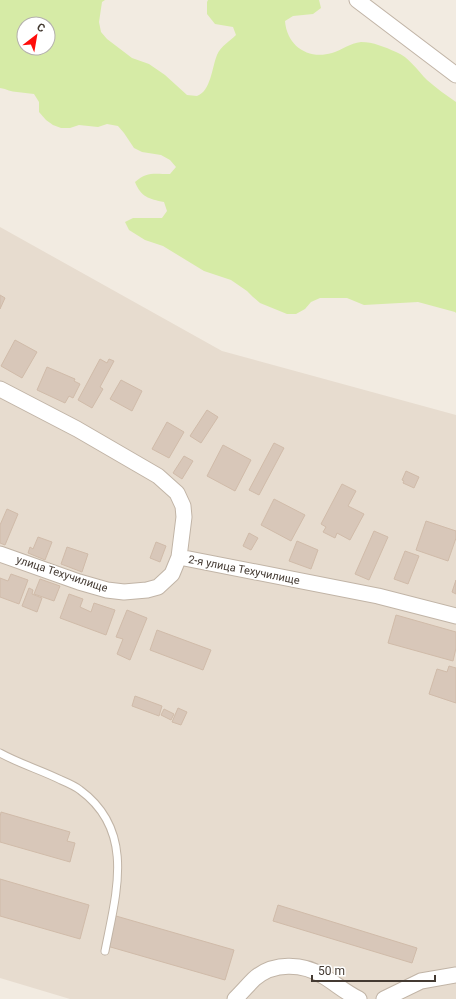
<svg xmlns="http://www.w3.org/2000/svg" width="456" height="999" viewBox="0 0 456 999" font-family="Roboto,sans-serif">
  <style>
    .residential { fill: #e7dccf }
    .green { fill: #d6eba6; fill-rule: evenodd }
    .building { fill: #d8c7b9; stroke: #d0bba9 }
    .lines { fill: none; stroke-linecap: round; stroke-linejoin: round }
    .service-casing { stroke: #c1b4a6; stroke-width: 9 }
    .minor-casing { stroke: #c1b4a6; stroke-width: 17 }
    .service { stroke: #fff; stroke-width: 7 }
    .minor { stroke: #fff; stroke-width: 15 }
    .labels { text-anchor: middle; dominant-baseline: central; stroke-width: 3; stroke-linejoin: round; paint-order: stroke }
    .street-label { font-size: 11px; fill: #443a32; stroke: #fff }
  </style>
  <rect width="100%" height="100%" fill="#f2ebe1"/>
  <!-- residential -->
  <path class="residential" d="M0 227 222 351 456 415V999H70L0 978Z"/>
  <!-- green -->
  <path class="green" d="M0 0H105L102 2 99 22 101 32 107 39 132 58 149 64 165 75 187 95C190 95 194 96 197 96 211 91 212 67 217 55 221 46 229 42 236 35L233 27 215 24 207 14V2L208 0H319L321 8 313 14 293 16 285 21C287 46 308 60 332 53 342 50 350 43 361 42 373 42 385 47 396 52 409 57 417 70 427 80 436 88 446 95 456 102V313L455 312 418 302 364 305 347 298H320L311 302 305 309 296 314H287L260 303 253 297 247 291 231 280 204 271 163 246 145 240 129 230 125 222 133 218H162L167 211 164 202C149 199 141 197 135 182 147 171 155 174 170 174L176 167 170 160 161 155 142 152 134 148 124 133 118 126 107 124 98 127 79 125 70 128H61L53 125 46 120 39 112V102L34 94C28 93 23 93 17 92 11 92 7 89 0 88ZM24 24H48V48H24Z"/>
  <!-- building -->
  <path class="building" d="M0 295 5 298 0 309Z
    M15 340 37 352 22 378 1 366Z
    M100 359 107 363 109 359 114 361 100 387 103 389 92 408 78 400Z
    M47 367 75 379 74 381 80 384 73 398 69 396 65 403 37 390Z
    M121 380 142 391 132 411 110 399Z
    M207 410 218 417 201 443 190 436Z
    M167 422 184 432 169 458 152 449Z
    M274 443 284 448 259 495 249 490Z
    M223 445 251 460 235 491 207 476Z
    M184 456 193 461 182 479 173 473Z
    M406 471 419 477 414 488 403 483 404 481 402 480Z
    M342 484 356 491 348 506 364 514 350 540 337 533 335 538 323 532 326 527 321 524Z
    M274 499 305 515 291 541 261 525Z
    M7 509 18 514 5 545 0 543V525Z
    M426 521 456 531V538L448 561 416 550Z
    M374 531 388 537 369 580 355 574Z
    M249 533 258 538 251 550 243 546Z
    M38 537 52 542 45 560 28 553 30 547 33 549Z
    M297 541 318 550 311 569 289 561Z
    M156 542 166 546 160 562 150 558Z
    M67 547 88 554 82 572 61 564Z
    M405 551 419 556 408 584 394 579Z
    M11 574 28 580 19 604 0 597V578L8 581Z
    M40 579 60 586 54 601 34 594Z
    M456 580V594L452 592Z
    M29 588 33 590 32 594 42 598 37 612 22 606Z
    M69 594 83 599 80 607 91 612 94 603 115 610 106 635 60 618Z
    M127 610 147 618 130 660 117 654 123 639 116 637Z
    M396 615 456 632V648L453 661 388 643Z
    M157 630 211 650 203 670 150 650Z
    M449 666 456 668V703L429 694 437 669 447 672Z
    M135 696 162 706 159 716 132 706Z
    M178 708 187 712 181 725 172 722Z
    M164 709 174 714 171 720 161 715Z
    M1 812 70 832 67 841 75 843 70 862 0 842V817Z
    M0 879 89 905 80 939 0 916Z
    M278 905 417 948 412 963 273 921Z
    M116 916 234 950 225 980 107 946Z"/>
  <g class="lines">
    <!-- service casing -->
    <g class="service-casing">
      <path id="service" d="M0 753C20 764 41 770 61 780 68 783 75 786 80 790 136 831 116 894 105 951"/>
    </g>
    <!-- minor casing -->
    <g class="minor-casing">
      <path id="minor" d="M357 0 456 75
        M0 389 77 429 158 476 177 493 183 506 184 517 179 557 172 574 158 587 147 590 124 592 107 590 79 582 0 554
        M179 557 378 596 456 616
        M235 999C242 992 248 985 254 979 273 962 303 963 323 976 335 983 346 993 359 999
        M384 999 421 981 456 975"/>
    </g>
    <!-- service -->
    <use href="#service" class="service"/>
    <!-- minor -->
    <use href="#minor" class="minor"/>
  </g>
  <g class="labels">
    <!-- street labels -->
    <g class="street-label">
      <text transform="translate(244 570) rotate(11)">2-я улица Техучилище</text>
      <text transform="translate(62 574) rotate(18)">улица Техучилище</text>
    </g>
  </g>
  <!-- north arrow -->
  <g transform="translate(36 36) rotate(31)"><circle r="19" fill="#ffffff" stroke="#b4b0ad"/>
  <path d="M0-3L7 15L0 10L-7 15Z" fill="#ff0d0b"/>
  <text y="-6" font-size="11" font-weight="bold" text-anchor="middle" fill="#443a32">С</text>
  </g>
  <!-- scale -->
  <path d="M312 975v6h123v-6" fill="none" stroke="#443a32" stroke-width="2"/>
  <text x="318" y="975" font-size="12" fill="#443a32" stroke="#ffffff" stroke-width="3" paint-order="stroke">50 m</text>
</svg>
